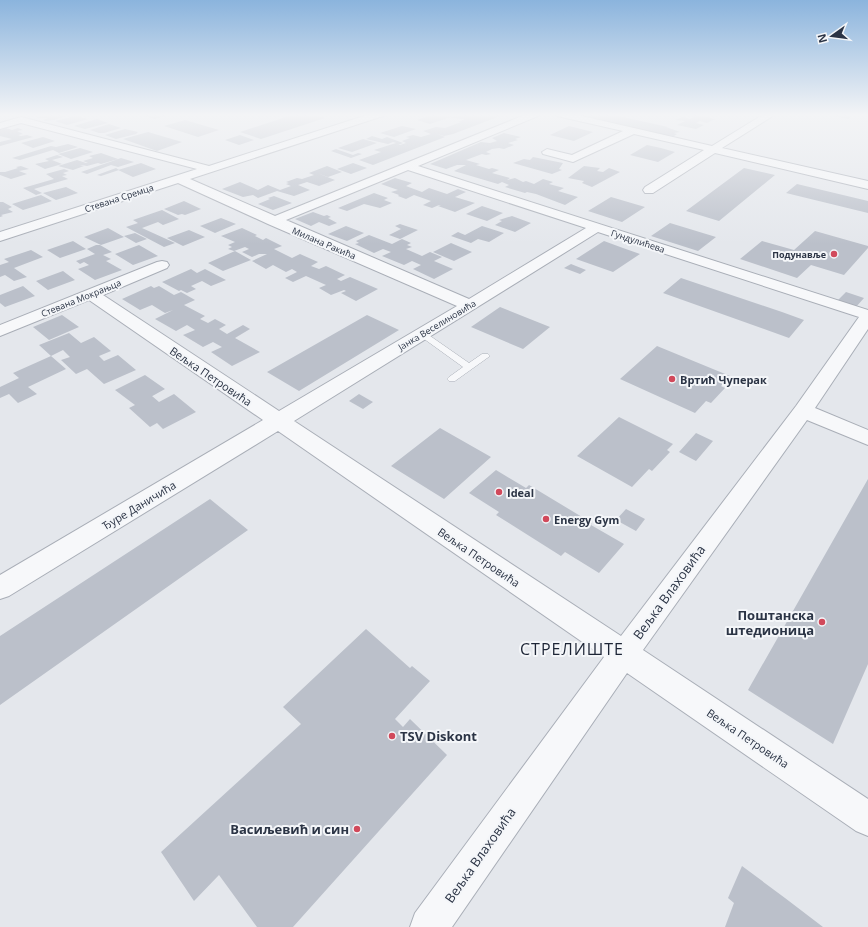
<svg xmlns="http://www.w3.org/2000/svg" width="868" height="927" viewBox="0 0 868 927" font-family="'Open Sans',sans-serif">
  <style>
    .building { fill: #bbc0ca }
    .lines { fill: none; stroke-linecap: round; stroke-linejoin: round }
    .lane-casing { stroke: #a9aeb7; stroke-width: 1 }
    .street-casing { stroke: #a9aeb7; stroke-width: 2 }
    .lane { fill: #f7f8fa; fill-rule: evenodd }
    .street { fill: #f7f8fa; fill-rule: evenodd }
    .poi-dot { fill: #d1495b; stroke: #f4f6f9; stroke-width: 1.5 }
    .labels { text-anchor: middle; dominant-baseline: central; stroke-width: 4; stroke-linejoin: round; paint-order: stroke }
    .far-street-label { font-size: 9px; fill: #2b3445; stroke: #f4f6f9 }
    .far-poi-label { font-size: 9px; font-weight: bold; fill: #2b3445; stroke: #f4f6f9; text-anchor: end }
    .street-label { font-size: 11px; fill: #2b3445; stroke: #f4f6f9 }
    .poi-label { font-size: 11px; font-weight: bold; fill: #2b3445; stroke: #f4f6f9; text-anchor: start }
    .near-street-label { font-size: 13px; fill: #2b3445; stroke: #f4f6f9 }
    .near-poi-label { font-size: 13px; font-weight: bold; fill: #2b3445; stroke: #f4f6f9; text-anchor: end }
    .near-quarter-label { font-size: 16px; letter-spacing: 1px; fill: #1d2536; stroke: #f4f6f9 }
  </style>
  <rect width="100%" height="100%" fill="#e4e7ec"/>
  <!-- building -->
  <path class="building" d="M47 114H71L54 120 46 121 43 120 48 118H37Z
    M139 114H170L155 119Z
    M295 114H308L325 118 261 139 240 132Z
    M435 114 451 117 430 124 417 120Z
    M462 114 503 115 453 134 444 136 437 134 445 137 373 165 359 160 381 152 374 150 396 143 393 142 388 144 366 139 372 136 382 139 387 137 403 143 398 145H400L406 143 402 141 410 138 406 137 413 135 421 137 431 134 423 131 436 127 445 128 461 122H458L465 119 451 118Z
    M573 114H608L618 116 668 127H666L680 132 674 133 677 134 674 136 654 134Z
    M686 114H692L715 119 707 123 700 121 696 123 704 125 696 129 677 125 685 121 676 120 682 117 690 119 694 117Z
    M827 114H855L848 119Z
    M76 116 88 119 67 125 55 121Z
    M97 119 108 123 85 129 74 126Z
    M185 120 219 130 198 137 164 126Z
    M109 124 121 128 104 133H99L90 130Z
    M402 126 416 129 394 137 380 133Z
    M569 126 593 132 574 141 550 135Z
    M6 128 12 130 18 128 23 130 17 131 23 134 18 135 21 136 27 135 33 137 0 146V142L12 139 0 136V130Z
    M125 129 138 132 136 134 116 139 105 135Z
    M148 132 182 142 157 151 123 139Z
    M504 133 521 137 515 139 518 140 508 143 514 145 504 149 499 148 492 149 486 152 491 154 486 155 482 154 466 160 480 164 476 165 489 169 492 168 499 170 492 173 510 178 507 180 515 178 523 182 526 181 534 184 543 179 553 182 549 184 564 188 558 191 578 197 565 205 536 194 527 192 525 193 505 187 509 185 502 182 498 184 454 171 466 165H457L446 169 430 164 481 142 490 143 497 141 492 138Z
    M240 135 254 140 239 145 225 140Z
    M43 137 55 141 33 148 21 143Z
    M363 139 377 143 352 152 338 148Z
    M68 144 78 147 59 153 53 150 20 160 12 158 51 146 56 147Z
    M647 145 661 148 675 152 658 162 630 155Z
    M80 148 93 152 71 159 58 154Z
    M336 149 353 155 358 153 362 154 351 158 331 151Z
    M101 153 118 159 101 164 98 163 87 166 82 165H80L84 166 73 170 58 166 77 160 86 163H88L83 161 93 158 89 156Z
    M57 155 63 157 52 160 62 164 45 169 35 164 49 161 45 159Z
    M533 157 563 163 559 169 562 170 552 174 513 163 524 159 530 160Z
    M121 158 134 162 118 167 111 165 87 174 81 172Z
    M141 163 156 169 133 177 118 170Z
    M353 163 367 168 351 174 337 169Z
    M21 166 29 169 19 171 27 174 11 179 0 175V172H5L18 168 16 167Z
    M327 166 342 172 328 177 317 173 335 180 319 186 307 182 298 185 310 190 294 196 277 191 258 198 253 195 243 197 222 189 240 182 258 190 268 185 280 190 291 186 286 184 289 183 286 182 297 178 302 179 314 175 309 173Z
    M584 166 600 168 597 171 603 172 609 168 620 172 592 187 582 183 584 181 568 178Z
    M116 168 119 170 101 176 97 175Z
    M744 168 775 175 719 221 686 211Z
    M64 169 69 171 63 173 67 175 62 176 68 179 34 189 42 193 36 195 23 188 54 179 46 174Z
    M395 178 412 183 406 186 422 192 429 188 447 194 458 189 466 192 455 197 475 203 455 212 438 206 441 205H439L432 208 423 205 431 201 414 195 406 199 398 196 399 195 391 192 398 190 381 184Z
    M797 184 868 201V213L786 193Z
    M66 187 78 193 56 200 43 193Z
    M374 193 388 198 384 200 392 203 380 208 364 204 347 211 338 208Z
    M41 195 52 201 23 210 12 204Z
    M274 196 292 203 273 210 258 204 270 199 268 198Z
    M611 197 645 207 622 222 588 211Z
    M184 201 201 209 185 215 182 214 178 215 164 209Z
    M0 202H3L12 207 8 209 13 212 1 215 3 216 0 217Z
    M482 206 503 213 487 221 466 214Z
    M162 210 179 219 163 225 158 222 142 228 175 243 164 247 126 227 138 223 133 220Z
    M313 212 324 216 327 215 331 217 328 218 337 223 329 226 319 222 311 226 295 219Z
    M512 216 531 223 515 232 495 225 502 221 499 220Z
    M221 218 236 224 215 233 200 226Z
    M670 223 716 237 698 251 651 236Z
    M400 224 418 230 400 239 389 235 401 229 395 226Z
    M346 226 364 233 347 241 328 234Z
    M482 226 504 233 489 242 478 239 471 243 451 236 458 232 465 235Z
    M108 228 124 237 101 245 84 237Z
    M242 228 257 235 255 236 263 240 266 238 282 246 274 249 292 258 300 254 318 262 311 266 319 269 326 266 345 275 337 279 341 281 350 277 378 289 356 301 341 293 346 291 344 290 331 295 319 288 326 285 306 276 293 282 285 278 297 272 292 269 286 272 273 265 266 269 252 261 267 254H259L252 257 242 252 249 249 245 247 234 251 228 249 232 247 228 245 235 242 221 236Z
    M189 230 205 237 183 246 167 238Z
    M815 231 868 246V248L844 275 811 265 797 278 740 259 762 241 794 250Z
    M135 233 147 239 136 243 124 236Z
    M369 235 392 244 402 239 411 243 407 245 412 247 406 249 422 256 430 252 442 257 434 261 453 269 434 279 413 269 421 265 412 261 404 265 382 256 391 252 383 249 374 253 355 244 359 243 356 241Z
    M73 241 86 249 60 258 47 250Z
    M604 241 623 248 640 254 613 272 576 259Z
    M451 243 472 252 454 261 433 252Z
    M96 245H100L112 252 103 255 111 259 106 261 122 270 95 280 78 269 89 265 84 262 80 264 76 261 95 254 87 249Z
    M139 245 158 256 133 265 115 254Z
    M31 250 43 257 14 268 27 277 14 281 5 275 0 277V265L9 262 4 259Z
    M235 251 251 260 223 271 208 263Z
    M571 264 586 270 580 274 564 268Z
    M191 269 197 273 205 269 226 280 211 286 202 281 191 286 196 289 187 293 181 290 179 291 162 282Z
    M63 271 75 280 48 290 36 281Z
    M681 278 782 312 804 320 789 338 663 293Z
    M23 286 35 296 5 307 0 303V295Z
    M151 286 154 288 159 286 174 295 181 292 195 300 184 305 205 316 200 319 208 323 215 319 226 325 219 329 227 334 243 325 250 329 235 338 260 352 232 366 211 352 222 347 213 342 203 347 183 335 195 330 187 325 176 331 155 319 173 310 165 313 152 305 140 310 122 299Z
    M846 292 864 298 856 307 837 301Z
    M500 307 550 327 523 349 471 327Z
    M62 315 79 327 49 340 33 327Z
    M367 315 399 330 299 391 267 372Z
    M69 333 81 343 94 337 111 351 99 356 104 361 118 355 136 370 104 384 87 369 76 374 61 360 70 357 63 350 51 356 39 345Z
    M657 346 730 376 721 386 725 388 711 403 706 401 695 413 620 379Z
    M51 356 66 369 28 387 37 394 18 403 9 394 0 398V387L19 378 13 373Z
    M145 375 165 389 147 399 152 396 159 402 174 394 196 412 163 429 157 423 150 427 129 408 135 405 115 390Z
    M359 394 373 402 363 409 349 401Z
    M619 417 673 444 667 450 670 452 652 471 649 469 632 487 577 456Z
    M440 428 491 457 444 499 391 466Z
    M696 433 713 441 696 461 679 452Z
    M496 470 526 488 529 485 592 523 591 525 624 544 599 573 565 552 561 556 496 515 499 512 469 493Z
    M868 479V664L833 744 748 690Z
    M210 499 248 530 0 705V636Z
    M626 509 645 519 636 531 616 520Z
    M366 629 410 668 412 666 430 681 395 719 403 727 410 719 447 755 293 927H257L219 875 194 901 161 852 301 724 283 707Z
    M742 866 785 898 823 927H725L734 903 728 898Z"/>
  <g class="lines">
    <!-- lane casing -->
    <g class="lane-casing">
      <path id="lane" d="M423 331 469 363 482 354H488L490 356 455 381H449L447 379 449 377 463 367 420 336 419 334 420 332Z"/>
    </g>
    <!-- street casing -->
    <g class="street-casing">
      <path id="street" d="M370 114H385L383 116 190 179 275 216 527 114H540L538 116 418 166 868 310V329L815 408 868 430V445L807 420 643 650 868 799V836L856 831 627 673 452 927H410L415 913 604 657 278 431 9 596 0 599V575L263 420 89 300 0 336V325L157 262 162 261 167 262 169 265 167 268 103 295 279 411 457 306 268 224 178 183 0 241V232L197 169 21 123 0 129V123L21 117 209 166ZM408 170 586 228 469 299 286 220ZM598 232 859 317 796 406 621 636 294 421Z
        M555 114H573L712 146 764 114H776L722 148 868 181V189L715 153 653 193H645L643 190 645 187 704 150 634 134 573 162 543 154 542 152 547 149 572 155 623 131 557 116Z"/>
    </g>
    <!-- lane -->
    <use href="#lane" class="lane"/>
    <!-- street -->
    <use href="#street" class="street"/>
  </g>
  <!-- sky -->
  <linearGradient id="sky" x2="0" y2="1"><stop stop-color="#8bb4dd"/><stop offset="0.47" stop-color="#f3f4f6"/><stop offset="1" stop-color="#f3f4f6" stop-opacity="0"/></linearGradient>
  <rect width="868" height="244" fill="url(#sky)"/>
  <!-- markers -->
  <g class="poi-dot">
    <circle cx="834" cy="254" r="4"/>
    <circle cx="672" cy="379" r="4"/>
    <circle cx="499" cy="492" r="4"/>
    <circle cx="546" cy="519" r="4"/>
    <circle cx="822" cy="622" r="4"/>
    <circle cx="392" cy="736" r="4"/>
    <circle cx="357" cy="829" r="4"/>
  </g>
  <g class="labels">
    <!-- far-street labels -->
    <g class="far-street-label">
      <text transform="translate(119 198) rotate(-18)">Стевана Сремца</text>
      <text transform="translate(638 241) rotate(18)">Гундулићева</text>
      <text transform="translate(324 243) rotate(23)">Милана Ракића</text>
      <text transform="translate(81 298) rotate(-22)">Стевана Мокрањца</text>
      <text transform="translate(437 325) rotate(-31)">Јанка Веселиновића</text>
    </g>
    <!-- far-poi labels -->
    <g class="far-poi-label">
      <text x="826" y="254">Подунавље</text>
    </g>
    <!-- street labels -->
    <g class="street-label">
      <text transform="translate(211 376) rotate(34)">Вељка Петровића</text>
      <text transform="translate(139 505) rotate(-31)">Ђуре Даничића</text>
      <text transform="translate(479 557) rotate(34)">Вељка Петровића</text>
      <text transform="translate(748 738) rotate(34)">Вељка Петровића</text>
    </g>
    <!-- poi labels -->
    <g class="poi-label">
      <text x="680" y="379">Вртић Чуперак</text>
      <text x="507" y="492">Ideal</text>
      <text x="554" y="519">Energy Gym</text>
    </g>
    <!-- near-street labels -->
    <g class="near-street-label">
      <text transform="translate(669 592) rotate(-54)">Вељка Влаховића</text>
      <text transform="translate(480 855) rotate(-55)">Вељка Влаховића</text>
    </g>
    <!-- near-poi labels -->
    <g class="near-poi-label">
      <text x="814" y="615">Поштанска<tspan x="814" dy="15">штедионица</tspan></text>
      <text x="400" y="736" text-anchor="start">TSV Diskont</text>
      <text x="349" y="829">Васиљевић и син</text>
    </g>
    <!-- near-quarter labels -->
    <g class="near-quarter-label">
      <text x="572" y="649">СТРЕЛИШТЕ</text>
    </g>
  </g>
  <!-- north arrow -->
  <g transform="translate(832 36) rotate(256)" stroke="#f4f6f9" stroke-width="3" paint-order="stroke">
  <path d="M0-3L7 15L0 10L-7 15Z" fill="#2b3445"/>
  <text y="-6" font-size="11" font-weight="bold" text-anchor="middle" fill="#2b3445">N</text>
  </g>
</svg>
